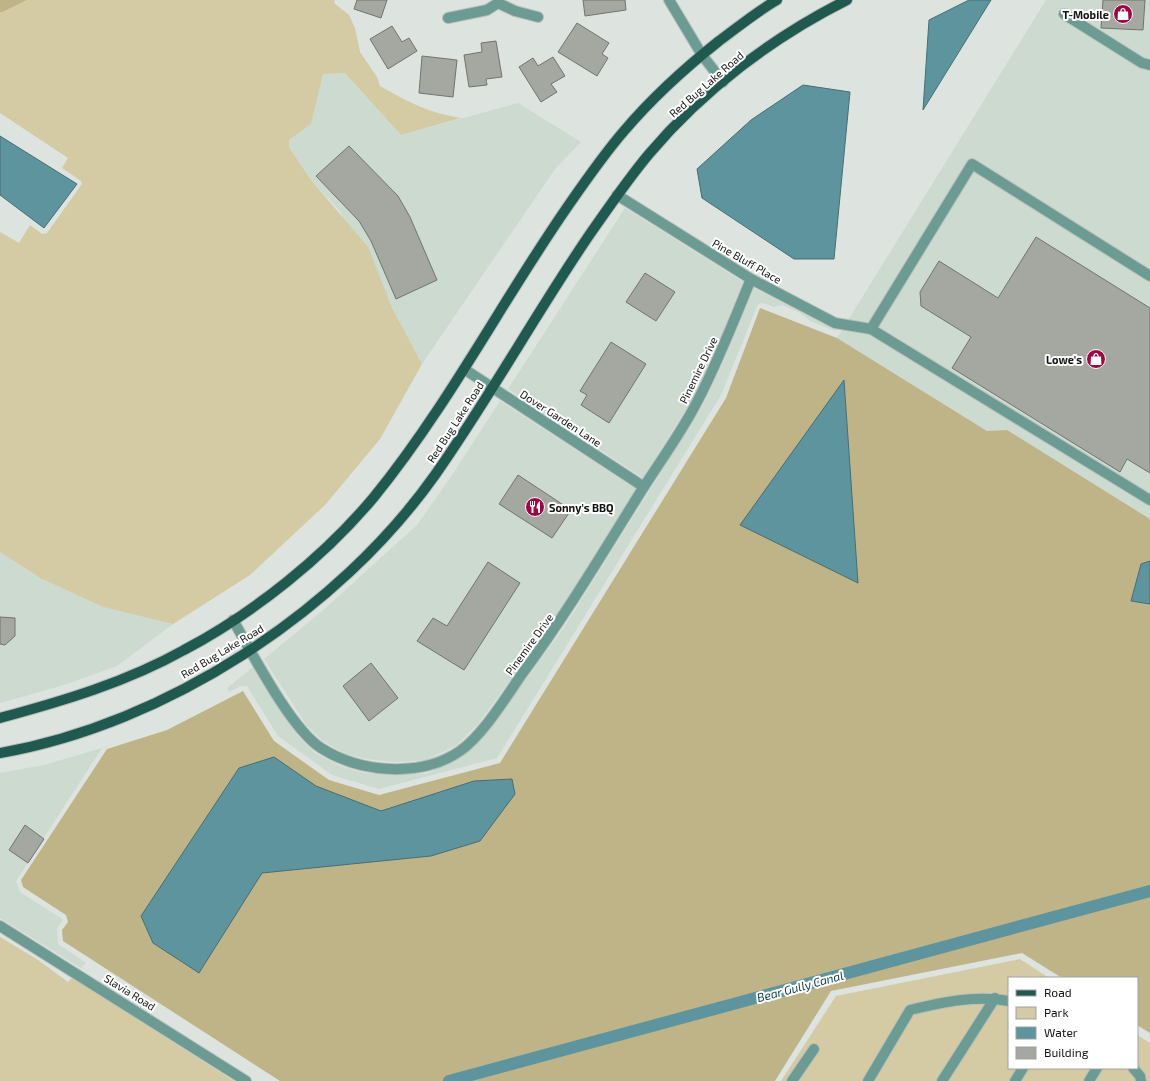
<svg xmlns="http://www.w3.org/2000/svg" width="1150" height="1081" viewBox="0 0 1150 1081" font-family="'Exo 2',sans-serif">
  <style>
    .built { fill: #cddad0 }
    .green { fill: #d4caa3 }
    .forest { fill: #bfb488 }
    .water { fill: #5d949e; stroke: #476e75 }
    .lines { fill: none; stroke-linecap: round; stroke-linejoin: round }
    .canal { stroke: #5d949e; stroke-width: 12 }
    .building { fill: #a5a7a1; stroke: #72746e }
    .minor-casing { stroke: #b9beba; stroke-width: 12 }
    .major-casing { stroke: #b9beba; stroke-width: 12 }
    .minor { stroke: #6b9b92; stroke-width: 10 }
    .major { stroke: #1f5950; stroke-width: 10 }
    .labels { text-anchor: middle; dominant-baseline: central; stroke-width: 4; stroke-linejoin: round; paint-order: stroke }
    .poi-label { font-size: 11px; font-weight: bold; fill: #131514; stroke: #fff; text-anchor: end }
    .street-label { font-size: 11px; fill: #131514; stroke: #fff }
    .water-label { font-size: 12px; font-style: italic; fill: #12464e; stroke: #fff }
  </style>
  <rect width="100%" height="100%" fill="#dde3df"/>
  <!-- built -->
  <path class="built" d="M1046 0H1150V519L1007 430 987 431 837 338Z
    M345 73 401 135 518 103 581 142 555 169 422 364 339 210 311 180 289 147V140L311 124 323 74Z
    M625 208 743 282 713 356 691 401 643 478 508 389Z
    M754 288 836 330 835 331 810 321 800 313 782 305 774 307 763 303 758 304 721 395 497 758 379 789 332 775 278 736 247 686H241L229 692 227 688 253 667 298 736 315 753 340 766 364 773 395 775 426 774 462 757 487 732 563 629 702 407 724 360Z
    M500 401 636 489 553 622 478 724 457 745 426 760 396 762 367 759 345 754 323 741 307 726 264 659 321 612 417 525 450 478Z
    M0 552 40 578 103 607 173 624 117 666 64 685 0 703Z
    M102 748 16 881 20 892 62 919V921L57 929 58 944 86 963 81 968 0 918V773L44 765Z"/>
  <!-- green -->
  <path class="green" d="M27 0H335L334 3 349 15 355 28 360 52 377 77 380 86C408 102 429 113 461 118L401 135 345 73 323 74 311 124 289 140V147L311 180 368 247 392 308 422 364 380 439 325 505 250 575 173 624 103 607 40 578 0 552V232L19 243 30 225 42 234 47 233 82 184 81 181 62 168 68 158 0 113V12Z
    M0 937 38 960 68 982 72 978 234 1081H0Z
    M1020 959 1049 978H1009V1068H1137V1035L1150 1043V1081H781L836 996Z"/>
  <!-- forest -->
  <path class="forest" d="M0 0H27L2 12H0Z
    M760 308 837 338 987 431 1007 430 1150 519V1033L1137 1025V978H1062L1022 953 831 991 775 1081H280L63 941 62 930 68 922 66 915 23 887 21 880 107 749 167 730 243 691 274 741 329 780 379 795 500 763 726 398Z"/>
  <!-- water -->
  <path class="water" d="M969 0H991L923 110 929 20Z
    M803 85 850 92 834 259H794L702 198 697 169 751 120Z
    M0 136 77 184 44 228 0 195Z
    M844 380 858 583 740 525Z
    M1150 561V604L1131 601 1141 564Z
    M274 757 316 786 381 811 474 781 512 779 515 794 480 841 431 856 262 873 199 973 153 943 141 916 239 768Z"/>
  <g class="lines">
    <!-- canal -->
    <path class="canal" d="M449 1081 1150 891"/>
  </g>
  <!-- building -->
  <path class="building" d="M357 0H387L381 18 354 9Z
    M583 0H625L626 10 585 16Z
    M1103 0H1145L1143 30 1101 28Z
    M577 23 609 43 602 54 608 58 597 76 558 52Z
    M392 26 402 42 409 38 417 51 388 69 370 39Z
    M496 41 502 77 486 79 487 85 469 87 464 55 482 52 481 43Z
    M422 56 457 60 453 97 419 93Z
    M553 57 565 76 551 84 557 92 541 102 519 67 533 58 538 66Z
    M349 146 398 196 410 217 437 280 396 299 371 241 359 221 316 176Z
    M1036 237 1150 308V473L1127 459 1120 472 952 368 971 337 921 306 920 292 939 261 998 298Z
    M645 273 675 292 656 321 626 302Z
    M611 342 646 364 609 423 581 405 587 395 580 391Z
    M518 475 571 510 552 538 499 504Z
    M488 562 520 583 464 670 417 641 433 618 447 626Z
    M0 617 15 618V636L5 645 0 644Z
    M371 663 398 698 369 721 343 686Z
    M25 825 44 839 28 863 9 850Z"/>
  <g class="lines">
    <!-- minor casing -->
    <g class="minor-casing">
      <path id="minor" d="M669 0 702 55 723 82
        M498 3 515 11 538 17
        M1064 14 1142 63 1150 65
        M448 18 487 10 498 3 499 0
        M617 195 751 279 835 323 871 329 1150 500
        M871 329 972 164 1150 276
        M464 369 644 487
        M233 620C252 653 291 729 321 748 360 773 421 778 460 751 483 735 506 697 522 674 565 616 602 554 640 493 659 463 681 433 697 402 718 362 734 320 751 279
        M0 926 246 1081
        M1133 1068 1140 1076 1141 1081
        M792 1081 814 1049
        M868 1081 910 1010C943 1002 975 995 1009 1001
        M942 1081 995 998
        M1015 1081 1023 1068
        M1089 1081 1097 1068"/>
    </g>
    <!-- major casing -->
    <g class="major-casing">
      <path id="major" d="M0 718C63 701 127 682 184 650 254 613 324 557 374 497 448 406 502 301 568 206 586 180 604 154 624 131 652 98 685 68 719 41 738 27 756 12 777 0
        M0 753C166 724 338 612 435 475 490 397 536 313 590 234 609 207 628 179 649 154 703 90 773 37 847 0"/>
    </g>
    <!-- minor -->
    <use href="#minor" class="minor"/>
    <!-- major -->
    <use href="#major" class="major"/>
  </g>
  <!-- icons -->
  <defs>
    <g id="shop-disc" transform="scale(1)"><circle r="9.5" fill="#a10542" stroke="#fff"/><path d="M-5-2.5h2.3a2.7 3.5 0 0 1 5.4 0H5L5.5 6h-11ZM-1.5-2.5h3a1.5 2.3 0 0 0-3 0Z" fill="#fff"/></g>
    <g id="restaurant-disc" transform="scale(1)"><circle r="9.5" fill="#a10542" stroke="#fff"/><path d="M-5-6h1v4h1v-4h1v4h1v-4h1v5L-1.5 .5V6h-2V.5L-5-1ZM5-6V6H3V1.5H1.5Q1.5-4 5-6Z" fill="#fff"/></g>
  </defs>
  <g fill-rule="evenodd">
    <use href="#shop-disc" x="1123" y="14"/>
    <use href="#shop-disc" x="1096" y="359"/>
    <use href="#restaurant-disc" x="535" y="507"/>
  </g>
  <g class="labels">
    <!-- poi labels -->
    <g class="poi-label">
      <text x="1109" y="14">T-Mobile</text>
      <text x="1082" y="359">Lowe's</text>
      <text x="549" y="507" text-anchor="start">Sonny's BBQ</text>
    </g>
    <!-- street labels -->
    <g class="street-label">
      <text transform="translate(706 84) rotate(-41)">Red Bug Lake Road</text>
      <text transform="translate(747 261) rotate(30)">Pine Bluff Place</text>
      <text transform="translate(698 370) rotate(-64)">Pinemire Drive</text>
      <text transform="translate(561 418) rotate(33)">Dover Garden Lane</text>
      <text transform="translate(455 422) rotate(-57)">Red Bug Lake Road</text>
      <text transform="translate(529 644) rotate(-54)">Pinemire Drive</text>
      <text transform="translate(222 651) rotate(-31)">Red Bug Lake Road</text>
      <text transform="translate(130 992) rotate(32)">Slavia Road</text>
    </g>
    <!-- water labels -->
    <g class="water-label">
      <text transform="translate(800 986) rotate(-15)">Bear Gully Canal</text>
    </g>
  </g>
  <!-- legend -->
  <rect x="1008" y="977" width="130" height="92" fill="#ffffff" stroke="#a1a1a1"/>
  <rect x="1016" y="990" width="20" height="6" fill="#1f5950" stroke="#a1a1a1"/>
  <text x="1044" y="997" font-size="12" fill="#131514">Road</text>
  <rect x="1016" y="1007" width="20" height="12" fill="#d4caa3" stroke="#a1a1a1"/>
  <text x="1044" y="1017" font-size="12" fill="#131514">Park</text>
  <rect x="1016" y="1027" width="20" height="12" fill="#5d949e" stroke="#a1a1a1"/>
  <text x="1044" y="1037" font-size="12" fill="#131514">Water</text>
  <rect x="1016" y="1047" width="20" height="12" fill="#a5a7a1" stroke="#a1a1a1"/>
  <text x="1044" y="1057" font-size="12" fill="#131514">Building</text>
</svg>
